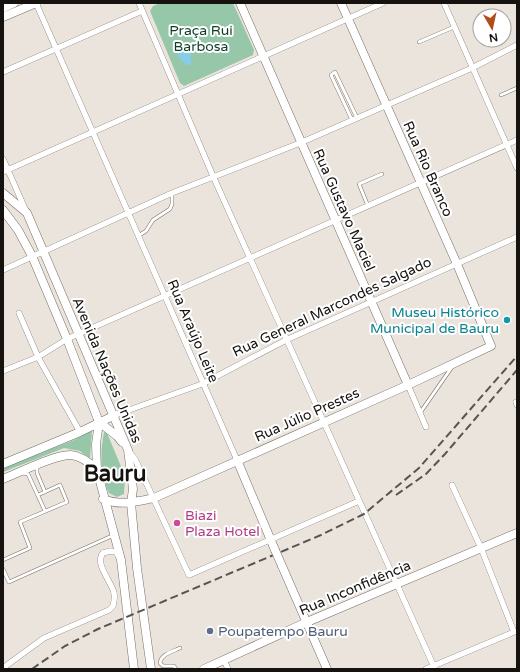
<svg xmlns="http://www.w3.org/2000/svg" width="520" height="672" viewBox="0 0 520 672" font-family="'Varela Round',sans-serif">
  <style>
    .green { fill: #96c7a9 }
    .water { fill: #86cdea }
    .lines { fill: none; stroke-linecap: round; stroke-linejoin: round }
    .lane-casing { stroke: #756e67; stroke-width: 4 }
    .street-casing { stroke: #756e67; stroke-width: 6 }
    .secondary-casing { stroke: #756e67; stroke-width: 9 }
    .lane { stroke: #fff; stroke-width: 3 }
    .street { stroke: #fff; stroke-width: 5.5 }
    .secondary { stroke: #fff; stroke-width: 8 }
    .rail { stroke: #595450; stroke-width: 2; stroke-dasharray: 8 4; stroke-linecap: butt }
    .secondary-bridge-casing { stroke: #756e67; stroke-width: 9; stroke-linecap: butt }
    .secondary-bridge { stroke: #fff; stroke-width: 8 }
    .culture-dot { fill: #0f9aa8; stroke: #fff; stroke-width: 1.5 }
    .hotel-dot { fill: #d1479c; stroke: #fff; stroke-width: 1.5 }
    .service-dot { fill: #5c6f8a; stroke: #fff; stroke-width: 1.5 }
    .labels { text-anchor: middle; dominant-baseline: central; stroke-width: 4; stroke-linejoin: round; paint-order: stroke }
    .park-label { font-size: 14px; fill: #0c3e26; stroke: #fff }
    .street-label { font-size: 14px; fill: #151210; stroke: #fff }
    .culture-label { font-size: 14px; fill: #0d838f; stroke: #fff; text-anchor: end }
    .hotel-label { font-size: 14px; fill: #b23c85; stroke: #fff; text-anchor: start }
    .service-label { font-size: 14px; fill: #4e5e75; stroke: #fff; text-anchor: start }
    .town-label { font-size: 22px; font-weight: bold; fill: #151210; stroke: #fff }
  </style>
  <rect width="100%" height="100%" fill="#ebe4dc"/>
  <!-- green -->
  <path class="green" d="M160 3H233L254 50 253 55 184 86 180 83 150 11 153 6Z
    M92 430 90 459 80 451 64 448 3 472V468L74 440Z
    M104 432 107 433 125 476 124 494 117 497 109 493C100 473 100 454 104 432Z"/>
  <!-- water -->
  <path class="water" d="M183 42 192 52 190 57 192 62 189 65H186L178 56 177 45Z"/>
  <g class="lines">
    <!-- lane casing -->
    <g class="lane-casing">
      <path id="lane" d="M419 42 454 27
        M501 95 517 88
        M352 120 331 75 335 72 357 118
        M368 206 359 184 382 174
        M138 236 146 231 153 220 170 209 172 204V193
        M420 413 452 367
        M37 466V473L45 492
        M23 473 28 474 45 511
        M3 560 30 548 20 522 67 502 60 485 38 495
        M3 569 9 582 114 535
        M176 669 174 666H163L160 663C161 654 172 652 180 648"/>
    </g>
    <!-- street casing -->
    <g class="street-casing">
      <path id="street" d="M36 3 237 460
        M139 3 213 176 435 669
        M444 3 517 168
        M3 72 142 11
        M3 159 26 211
        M3 172 383 3
        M3 270 172 193 300 143 472 68 517 45
        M19 313 38 357 80 432
        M3 371 38 357 67 339 517 140
        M408 385 426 427
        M516 402 517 405
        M115 415 202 384 286 340 517 237
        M128 450 135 459 189 575 359 501
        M224 660 228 669
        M3 668 44 638 109 610 113 606C114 602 115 598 114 593 112 582 94 564 103 553L110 551 116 552 119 557
        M426 669 514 632 481 548 452 485"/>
    </g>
    <!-- secondary casing -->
    <g class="secondary-casing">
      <path id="secondary" d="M240 3 408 385
        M3 8 14 3
        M3 17 36 3
        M3 193 27 213 128 450 133 489 131 503 137 568 151 669
        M3 210 18 230 32 256 67 339 99 422 96 444 97 470 121 560 134 669
        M99 422 117 436 122 442
        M237 460 275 550
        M3 464 80 432 115 415
        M3 479C18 473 56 454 71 455 82 456 90 463 97 470
        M103 499C120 506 136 502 154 498L408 385 491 346 457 264 341 3
        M282 566 327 669
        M204 669 307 622 517 533"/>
    </g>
    <!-- lane -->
    <use href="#lane" class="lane"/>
    <!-- street -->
    <use href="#street" class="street"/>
    <!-- secondary -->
    <use href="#secondary" class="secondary"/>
    <!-- rail -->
    <path class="rail" d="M396 495 426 474 445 454 517 370
      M32 669 65 646 98 629 321 535 364 514 419 468 517 356"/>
    <!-- secondary-bridge casing -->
    <g class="secondary-bridge-casing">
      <path id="secondary-bridge" d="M275 550 282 566"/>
    </g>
    <!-- secondary-bridge -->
    <use href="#secondary-bridge" class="secondary-bridge"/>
  </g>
  <!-- markers -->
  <circle class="culture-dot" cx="507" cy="320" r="4"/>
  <circle class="hotel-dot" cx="177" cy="523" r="4"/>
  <circle class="service-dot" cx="210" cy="631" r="4"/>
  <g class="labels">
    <!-- park labels -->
    <g class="park-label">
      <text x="201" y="30">Praça Rui<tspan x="201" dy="16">Barbosa</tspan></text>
    </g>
    <!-- street labels -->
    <g class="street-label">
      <text transform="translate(428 169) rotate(66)">Rua Rio Branco</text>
      <text transform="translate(344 210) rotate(66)">Rua Gustavo Maciel</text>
      <text transform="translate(332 307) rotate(-25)">Rua General Marcondes Salgado</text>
      <text transform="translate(193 331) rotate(67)">Rua Araújo Leite</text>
      <text transform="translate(107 370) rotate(67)">Avenida Nações Unidas</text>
      <text transform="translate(307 415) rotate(-24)">Rua Júlio Prestes</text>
      <text transform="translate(355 588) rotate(-23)">Rua Inconfidência</text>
    </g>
    <!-- culture labels -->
    <g class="culture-label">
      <text x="499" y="312">Museu Histórico<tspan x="499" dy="16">Municipal de Bauru</tspan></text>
    </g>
    <!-- hotel labels -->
    <g class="hotel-label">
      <text x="185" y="515">Biazi<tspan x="185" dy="16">Plaza Hotel</tspan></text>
    </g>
    <!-- service labels -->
    <g class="service-label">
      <text x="218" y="631">Poupatempo Bauru</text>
    </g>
    <!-- town labels -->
    <g class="town-label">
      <text x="115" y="474">Bauru</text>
    </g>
  </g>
  <!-- border -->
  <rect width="520" height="672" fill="none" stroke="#151210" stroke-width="8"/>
  <!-- north arrow -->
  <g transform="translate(492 28) rotate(171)"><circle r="19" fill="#ffffff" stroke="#a1a09f"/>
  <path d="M0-3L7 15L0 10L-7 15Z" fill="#b04d18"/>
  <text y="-6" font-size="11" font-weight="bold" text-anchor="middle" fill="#151210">N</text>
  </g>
</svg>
